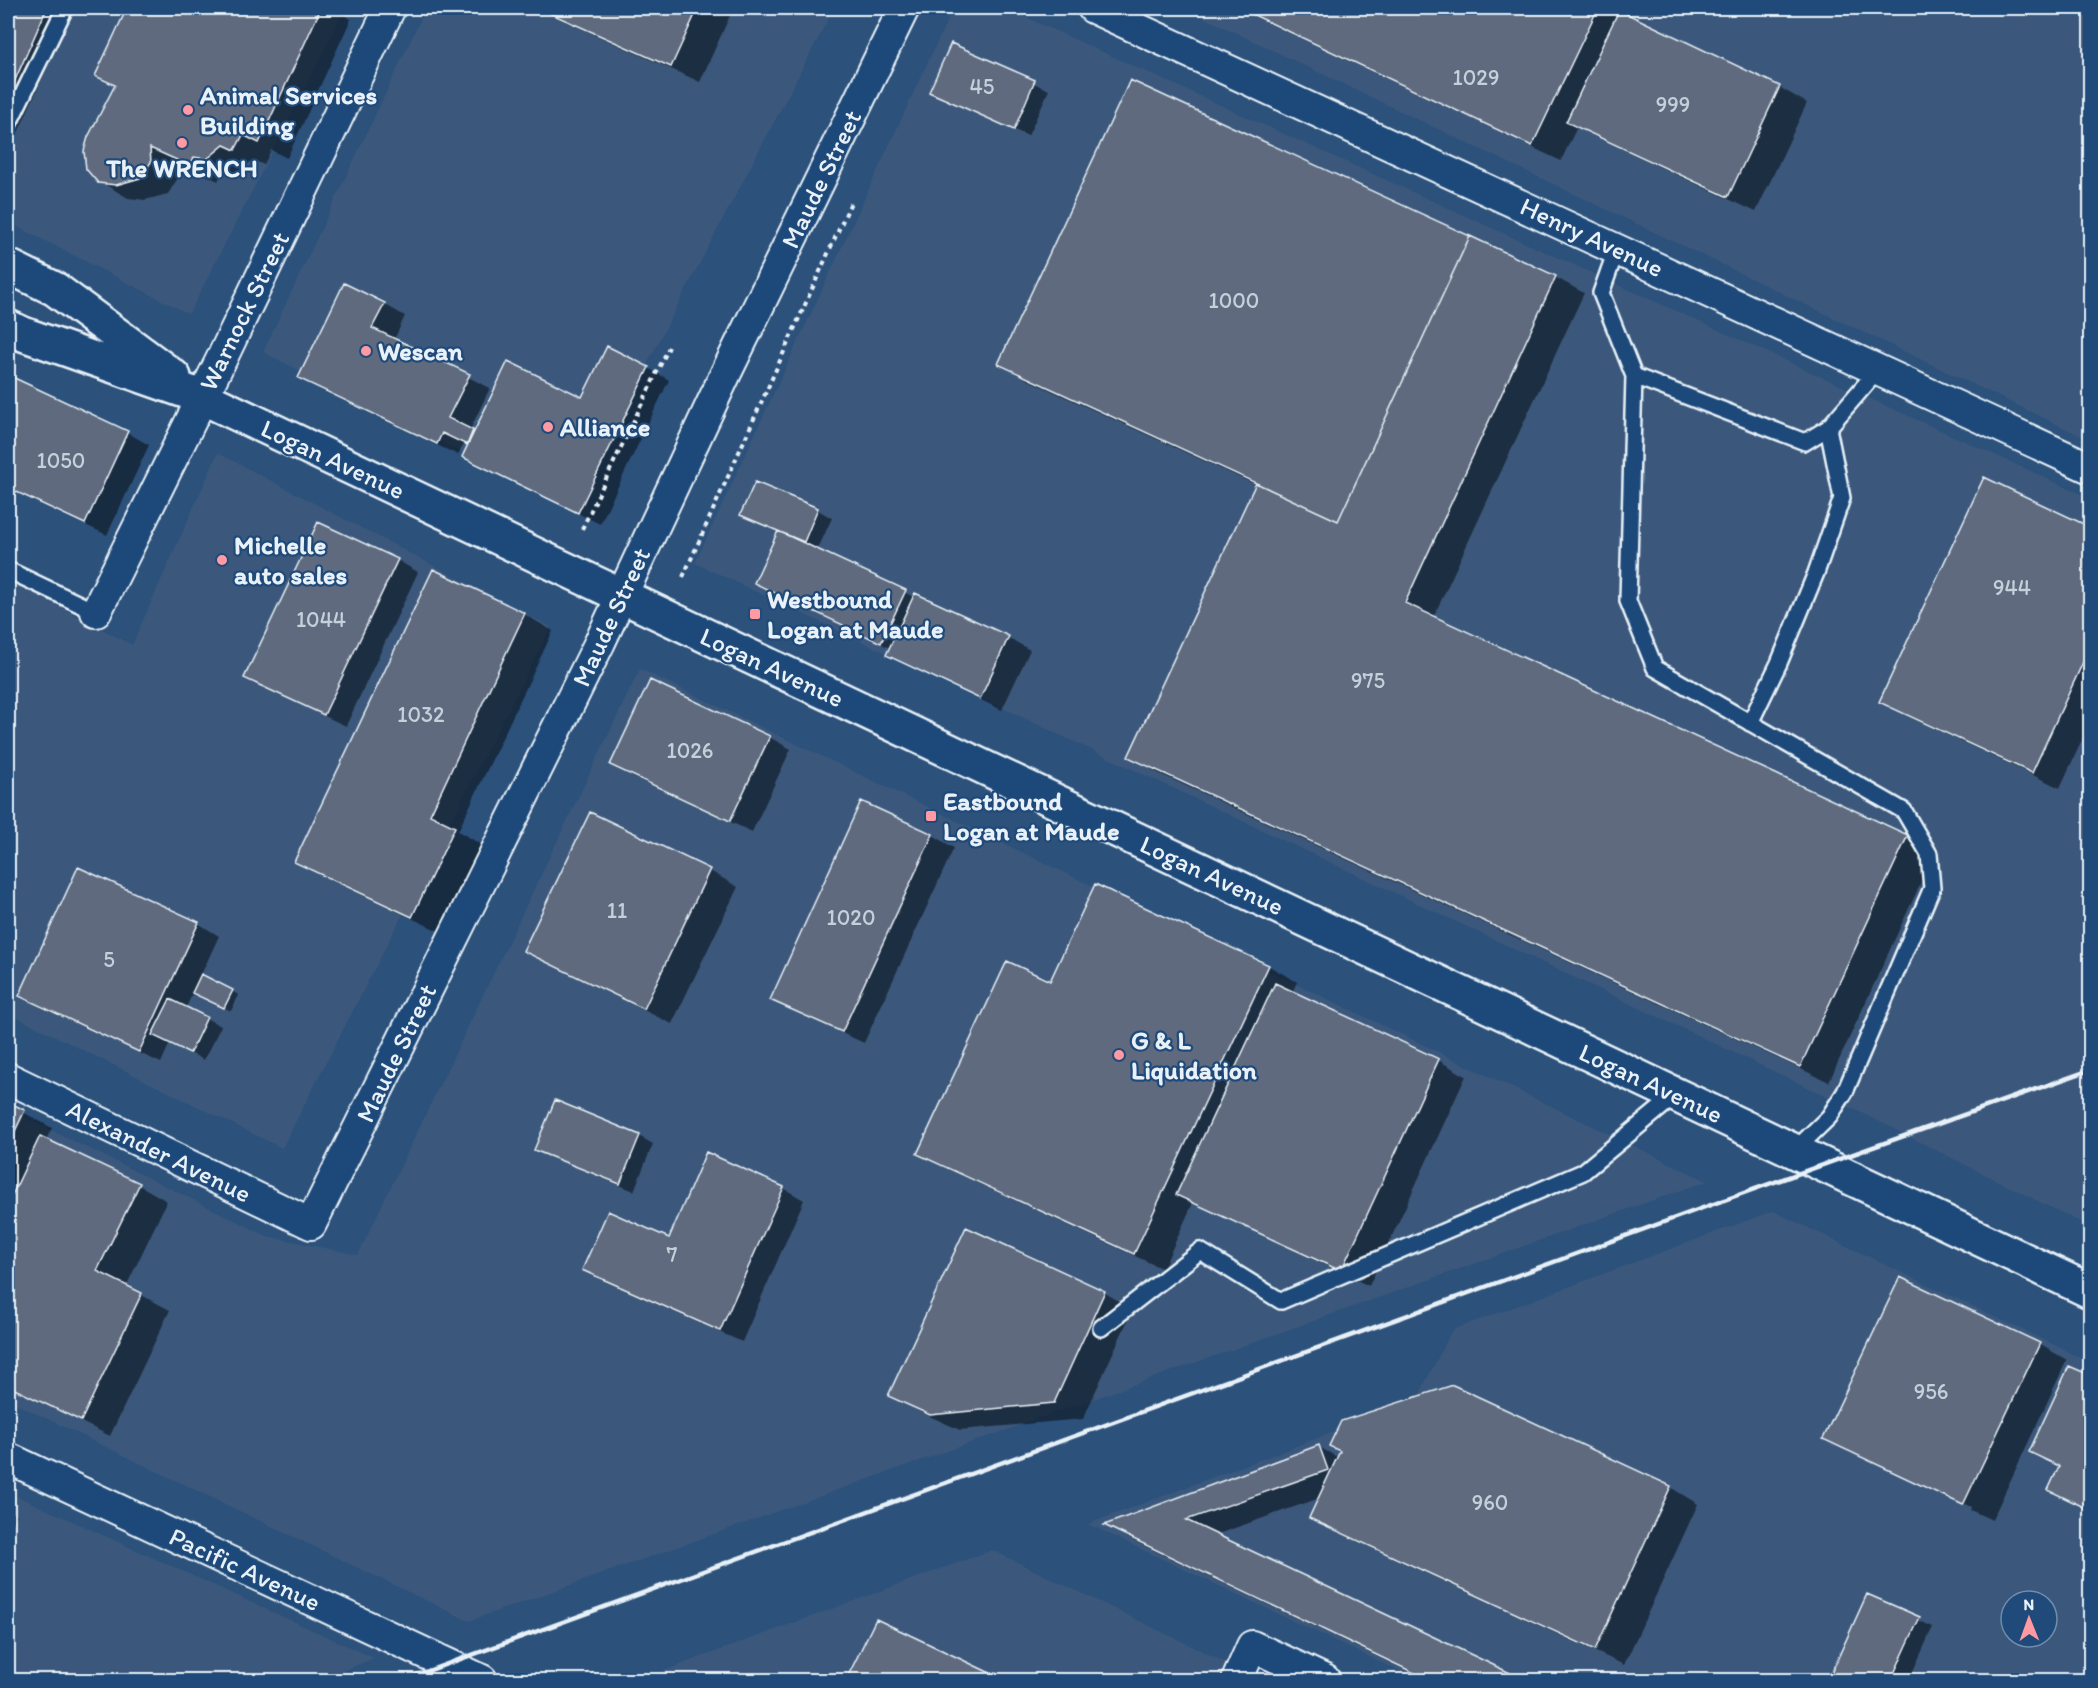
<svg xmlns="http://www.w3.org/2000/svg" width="2098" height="1688" viewBox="0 0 2098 1688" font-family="Itim,sans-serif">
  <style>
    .built { fill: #3b597c; fill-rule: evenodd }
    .shadow { fill: #0007 }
    .building { fill: #5f6b7f; stroke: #e8f1f8; stroke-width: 1.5 }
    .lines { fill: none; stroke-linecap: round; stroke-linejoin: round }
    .service-casing { stroke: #e8f1f8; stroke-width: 20 }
    .minor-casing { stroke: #e8f1f8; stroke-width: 34 }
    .secondary-casing { stroke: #e8f1f8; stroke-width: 38 }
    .path { stroke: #e8f1f8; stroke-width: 4; stroke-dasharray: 4.5 4.5; stroke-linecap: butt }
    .service { stroke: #1f4a7a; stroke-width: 15 }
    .minor { stroke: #1f4a7a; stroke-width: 30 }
    .secondary { stroke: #1f4a7a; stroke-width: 33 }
    .rail { stroke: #e8f1f8; stroke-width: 4.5 }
    .poi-dot { fill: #ff9aa2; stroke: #1f4a7a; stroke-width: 2 }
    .labels { text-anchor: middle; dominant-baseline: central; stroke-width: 4.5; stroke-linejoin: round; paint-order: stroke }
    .number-label { font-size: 22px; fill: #c6d0da }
    .poi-label { font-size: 26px; font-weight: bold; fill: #e8f1f8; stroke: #1f4a7a; text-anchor: start }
    .street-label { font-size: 26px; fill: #e8f1f8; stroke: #1f4a7a }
  </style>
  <rect width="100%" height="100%" fill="#2c517b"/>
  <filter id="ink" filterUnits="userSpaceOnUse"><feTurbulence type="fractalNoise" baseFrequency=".0167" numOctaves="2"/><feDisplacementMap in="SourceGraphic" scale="12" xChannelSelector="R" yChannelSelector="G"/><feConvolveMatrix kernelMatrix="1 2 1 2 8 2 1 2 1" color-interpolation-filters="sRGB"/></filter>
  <g filter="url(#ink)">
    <!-- built -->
    <path class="built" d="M8 8H346L189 314 8 222Z
      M426 8H834L571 508 263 352Z
      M953 8H1005L2090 498V1227L1862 1113 695 563Z
      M1184 8H2090V440Z
      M218 453 551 627 282 1148 8 1013V580L132 645Z
      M640 669 1707 1181 469 1621 8 1400V1109L267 1236 358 1255Z
      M1773 1211 2090 1362V1661L2081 1680H1418L1088 1524 1416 1401 1452 1330ZM2011 1601H2047V1637H2011Z
      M8 1492 374 1658 320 1680H8Z
      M992 1550 1262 1680H639Z"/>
    <!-- shadow -->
    <path class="shadow" d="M8 8H74L8 155Z
      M129 8H332L351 19 287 158 271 150 264 165 253 160 236 174 222 173 218 181 178 162V178L168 194 145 200 128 198 99 181 116 86 97 75Z
      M535 8H731L733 9 700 82Z
      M1236 8H1634L1629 17 1779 87 1807 103 1756 212 1596 137 1577 127 1561 161Z
      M951 45 1049 90 1028 136 944 100 930 92Z
      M1555 277 1584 293 1433 618 1907 836 1935 852 1829 1082 1158 773 1130 757 1256 485 1028 380 1000 364Z
      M384 304 405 316 394 340 490 388 470 430 475 433 583 399 648 368 669 380 600 524 485 468 464 456 469 446 464 444 458 455 321 390 300 377Z
      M8 377 128 433 149 445 107 535 8 489Z
      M1984 479 2090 528V723L2060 788 1909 717 1881 701Z
      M756 483 818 510 832 518 817 551 914 597 915 595 1009 638 1030 650 1002 710 909 666 888 654 890 648 777 595 755 582 779 532 742 514Z
      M397 560 418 572 346 726 268 690 246 678Z
      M433 571 524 614 553 631 458 831 482 845 441 932 324 877 296 861Z
      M769 737 791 749 752 832 633 777 612 765Z
      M862 803 933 835 954 848 864 1043 793 1011 772 999Z
      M591 814 710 871 738 887 672 1024 553 966 525 950Z
      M1096 886 1269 966 1297 982 1292 993 1438 1060 1466 1076 1369 1286 1193 1203 1163 1269 947 1169 919 1153 1051 983Z
      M198 923 219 936 201 975 239 995 231 1011 193 992 186 1008 221 1026 204 1060 170 1043 161 1063 42 1008 21 995Z
      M8 1104 52 1128 46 1140 139 1185 167 1201 126 1287 170 1310 110 1436 8 1387Z
      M639 1136 653 1144 634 1191 550 1157 536 1149Z
      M783 1188 804 1200 742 1342 606 1282 584 1270 669 1240Z
      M966 1229 1105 1293 1133 1309 1083 1419 960 1430 918 1411 890 1395Z
      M2039 1344 2067 1360 1992 1520 1970 1510 1971 1507 1852 1451V1454L1825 1438Z
      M2069 1368 2090 1377V1511L2050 1490 2060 1468 2031 1452Z
      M1453 1387 1670 1487 1698 1504 1624 1665 1339 1533 1311 1517 1320 1498 1215 1535 1522 1680H1426L1134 1541 1107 1526 1319 1447 1339 1458Z
      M8 1510 17 1515 8 1535Z
      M1868 1596 1933 1627 1909 1680H1829Z
      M876 1621 1002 1680H848Z"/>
    <!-- building -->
    <path class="building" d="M8 8H47L8 96Z
      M127 8H321L259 143 243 135 235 150 224 145 207 159 194 157 190 166 150 148 151 162 140 178 116 185 98 183 86 169 84 151 88 137 115 85 95 76Z
      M538 8H698L671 67Z
      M1239 8H1598L1532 146Z
      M1619 10 1780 86 1728 197 1566 122Z
      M951 43 1035 80 1014 130 929 92Z
      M1130 80 1470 236 1338 521 998 364Z
      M1470 236 1556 276 1405 603 1908 835 1800 1067 1128 757 1256 483 1338 521Z
      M344 283 385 303 372 328 470 374 448 418 473 430 467 445 442 433 437 444 298 378Z
      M607 346 649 367 578 513 462 457 508 361 582 397Z
      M8 375 128 431 85 524 8 488Z
      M1984 477 2090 527V647L2032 773 1879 702Z
      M755 482 818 508 804 542 740 515Z
      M318 522 398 559 324 715 244 678Z
      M778 531 906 590 881 643 754 583Z
      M433 569 525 613 430 815 455 827 412 917 294 862Z
      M915 593 1009 636 980 699 886 655Z
      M650 680 770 736 730 821 610 765Z
      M861 801 933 834 842 1032 770 1000Z
      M590 812 710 869 644 1009 523 951Z
      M78 867 199 922 139 1052 19 996Z
      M1095 884 1269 965 1134 1254 917 1154 1007 961 1050 981Z
      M201 974 233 990 224 1008 192 993Z
      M1275 983 1439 1059 1341 1271 1176 1195Z
      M170 999 207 1017 190 1053 152 1035Z
      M555 1100 640 1135 620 1184 534 1150Z
      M8 1102 25 1110 8 1146Z
      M40 1136 140 1183 97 1271 142 1293 81 1421 8 1386V1204Z
      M706 1152 784 1187 720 1331 582 1270 608 1211 669 1238Z
      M966 1227 1105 1291 1054 1403 930 1415 888 1396Z
      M1900 1277 2040 1343 1963 1505 1823 1439Z
      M2069 1366 2090 1375V1510L2048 1490 2059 1466 2029 1452Z
      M1453 1385 1671 1486 1595 1650 1309 1518 1340 1451 1329 1446 1341 1421Z
      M1319 1445 1328 1470 1186 1520 1525 1680H1429L1104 1525Z
      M1867 1594 1920 1617 1891 1680H1828Z
      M876 1619 1005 1680H846Z"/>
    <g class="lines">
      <!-- service casing -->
      <g class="service-casing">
        <path id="service" d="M8 125 65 8
          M1617 248 1601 293 1634 376 1628 601 1655 668 1904 811 1929 854 1932 888 1845 1092 1829 1117 1794 1151
          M1634 376 1805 442 1828 428 1878 370
          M8 570 96 612
          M1750 723 1779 663 1816 573 1842 498 1828 428
          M1101 1328 1200 1251 1281 1301 1583 1172 1676 1095"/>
      </g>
      <!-- minor casing -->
      <g class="minor-casing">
        <path id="minor" d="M1093 8 2090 468
          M96 612 222 358 390 8
          M8 1078 311 1224 600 642 726 373 904 8
          M8 1458 482 1680
          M1237 1680 1252 1646 1325 1680"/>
      </g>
      <!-- secondary casing -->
      <g class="secondary-casing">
        <path id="secondary" d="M8 266 55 289 174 377
          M8 327 23 334 202 397 2090 1291"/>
      </g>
      <!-- path -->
      <path class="path" d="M582 529 669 347
        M683 577 852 200"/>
      <!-- service -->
      <use href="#service" class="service"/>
      <!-- minor -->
      <use href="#minor" class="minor"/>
      <!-- secondary -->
      <use href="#secondary" class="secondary"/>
      <!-- rail -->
      <path class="rail" d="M403 1680 1752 1190 2090 1070"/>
    </g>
  </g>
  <!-- markers -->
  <g class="poi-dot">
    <circle cx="188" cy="110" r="6"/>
    <circle cx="182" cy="143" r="6"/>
    <circle cx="366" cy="351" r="6"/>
    <circle cx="548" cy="427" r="6"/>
    <circle cx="222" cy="560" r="6"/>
    <rect x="749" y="608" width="12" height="12" rx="3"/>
    <rect x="925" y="810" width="12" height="12" rx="3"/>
    <circle cx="1119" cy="1055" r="6"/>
  </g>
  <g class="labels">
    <!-- number labels -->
    <g class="number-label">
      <text x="1476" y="77">1029</text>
      <text x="982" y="86">45</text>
      <text x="1673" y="104">999</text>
      <text x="1234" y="300">1000</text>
      <text x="61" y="460">1050</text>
      <text x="2012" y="587">944</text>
      <text x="321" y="619">1044</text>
      <text x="1368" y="680">975</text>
      <text x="421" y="714">1032</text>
      <text x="690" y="750">1026</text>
      <text x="617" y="910">11</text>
      <text x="851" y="917">1020</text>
      <text x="109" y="959">5</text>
      <text x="672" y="1254">7</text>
      <text x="1931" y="1391">956</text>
      <text x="1490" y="1502">960</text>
    </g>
    <!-- poi labels -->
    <g class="poi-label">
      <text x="200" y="95">Animal Services<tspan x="200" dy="30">Building</tspan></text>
      <text x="182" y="168" text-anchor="middle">The WRENCH</text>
      <text x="378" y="351">Wescan</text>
      <text x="560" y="427">Alliance</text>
      <text x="234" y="545">Michelle<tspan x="234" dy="30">auto sales</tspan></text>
      <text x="767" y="599">Westbound<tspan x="767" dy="30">Logan at Maude</tspan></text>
      <text x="943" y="801">Eastbound<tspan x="943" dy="30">Logan at Maude</tspan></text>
      <text x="1131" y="1040">G &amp; L<tspan x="1131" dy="30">Liquidation</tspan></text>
    </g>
    <!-- street labels -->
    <g class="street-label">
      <text transform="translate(821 179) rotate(-64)">Maude Street</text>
      <text transform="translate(1592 237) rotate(25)">Henry Avenue</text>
      <text transform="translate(244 311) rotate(-64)">Warnock Street</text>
      <text transform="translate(333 459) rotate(25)">Logan Avenue</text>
      <text transform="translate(611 617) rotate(-65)">Maude Street</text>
      <text transform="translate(772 667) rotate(25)">Logan Avenue</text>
      <text transform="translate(1212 875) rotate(25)">Logan Avenue</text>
      <text transform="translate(396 1053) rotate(-64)">Maude Street</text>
      <text transform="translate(1651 1083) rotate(25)">Logan Avenue</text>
      <text transform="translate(159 1151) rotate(26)">Alexander Avenue</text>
      <text transform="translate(245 1569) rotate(25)">Pacific Avenue</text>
    </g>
  </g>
  <!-- margin -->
  <rect width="2098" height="1688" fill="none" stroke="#1f4a7a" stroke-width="30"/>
  <rect x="15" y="15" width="2068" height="1658" fill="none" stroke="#e8f1f8" stroke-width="2" filter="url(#ink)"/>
  <!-- north arrow -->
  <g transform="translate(2029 1619) rotate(359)"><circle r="28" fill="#1f4a7a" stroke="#6f8dac" stroke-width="1.5"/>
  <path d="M0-4.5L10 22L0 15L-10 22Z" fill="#ff9aa2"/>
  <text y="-9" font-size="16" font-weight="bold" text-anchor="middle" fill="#e8f1f8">N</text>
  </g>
</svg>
